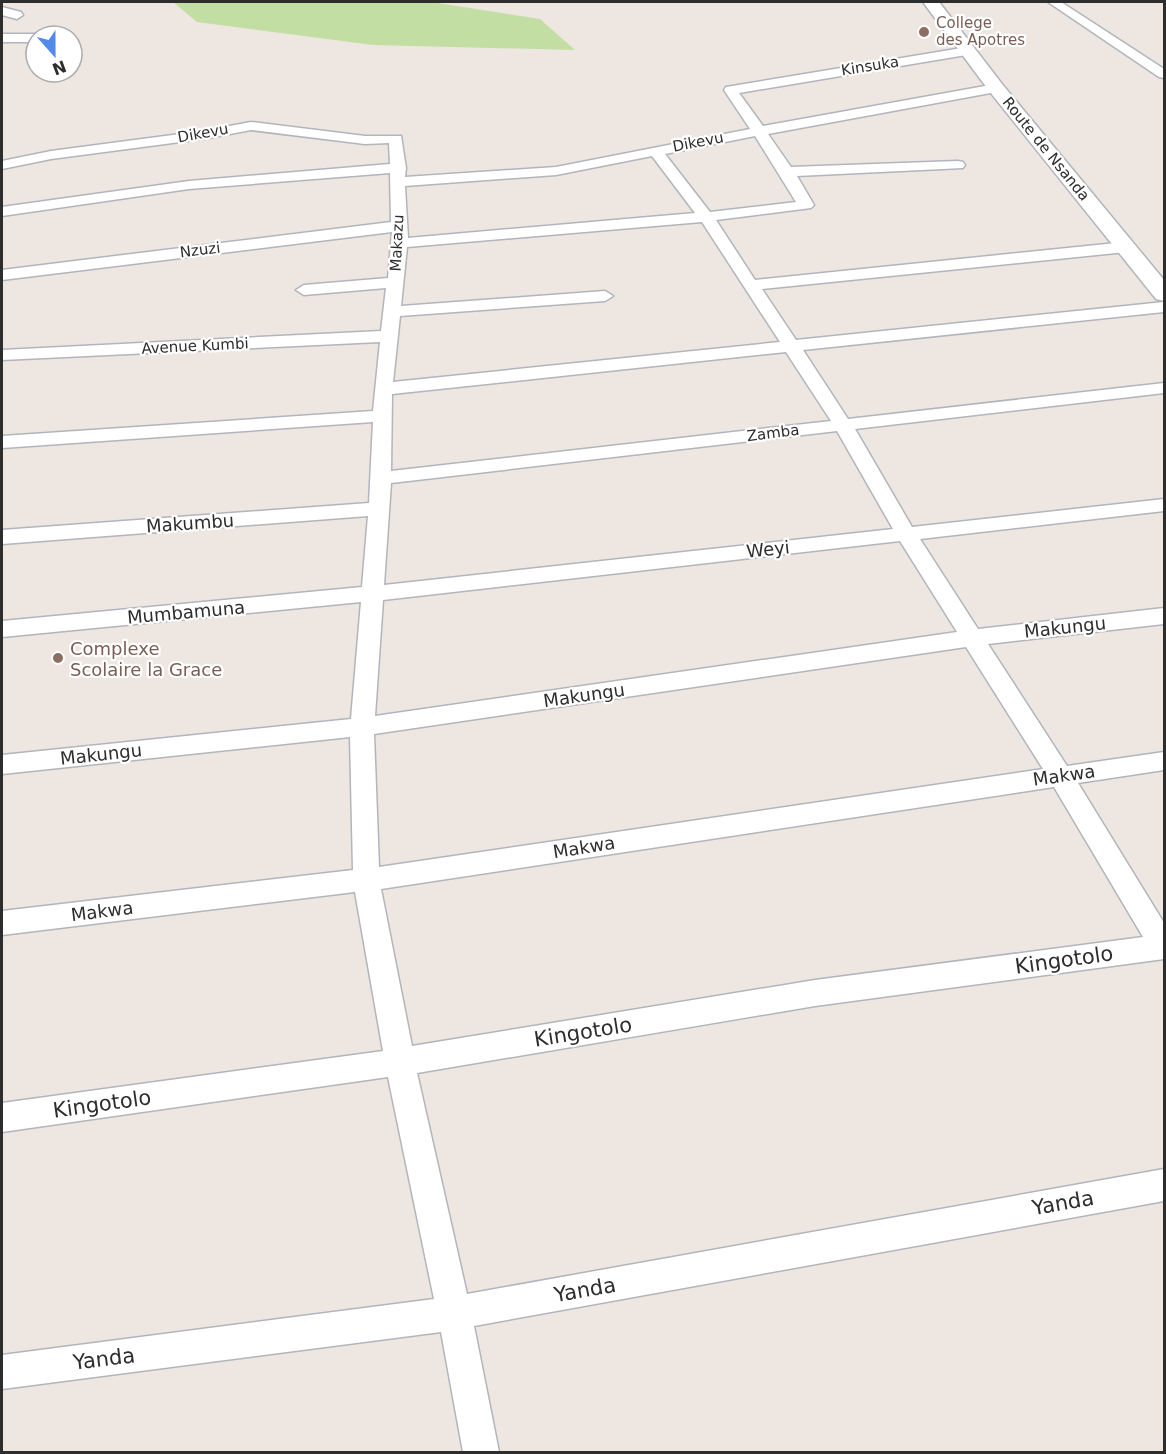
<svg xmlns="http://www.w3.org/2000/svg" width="1166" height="1454" viewBox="0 0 1166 1454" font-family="'DejaVu Sans',sans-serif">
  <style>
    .green { fill: #c2dea3 }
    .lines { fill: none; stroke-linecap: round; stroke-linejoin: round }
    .street-casing { stroke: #b1b5bc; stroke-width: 3 }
    .secondary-casing { stroke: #b1b5bc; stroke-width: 3 }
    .street { fill: #fff; fill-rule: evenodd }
    .secondary { fill: #fff; fill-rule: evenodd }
    .education-dot { fill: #8d6e63; stroke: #fff; stroke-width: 2 }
    .labels { text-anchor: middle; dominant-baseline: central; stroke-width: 4.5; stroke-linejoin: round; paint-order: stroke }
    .far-education-label { font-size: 15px; fill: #785e54; stroke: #fff; text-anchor: start }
    .far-street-label { font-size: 15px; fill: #2d2d2d; stroke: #fff }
    .street-label { font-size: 18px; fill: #2d2d2d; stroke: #fff }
    .education-label { font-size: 18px; fill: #785e54; stroke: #fff; text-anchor: start }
    .near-street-label { font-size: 21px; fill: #2d2d2d; stroke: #fff }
  </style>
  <rect width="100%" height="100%" fill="#ede6e1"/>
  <!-- green -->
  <path class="green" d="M173 2H431L540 19 575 50 373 45 197 22Z"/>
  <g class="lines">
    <!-- street casing -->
    <g class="street-casing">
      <path id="street" d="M1048 2H1061L1164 69V78L1159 77Z
        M2 7 21 12 23 15 17 19 2 15Z
        M2 34H36L41 36H36V42H2Z
        M968 47 974 51 972 54 739 93 763 126 996 84 1001 85 1003 88 1001 91 996 92 768 134 791 167 958 161 963 162 965 165 963 168 797 176 814 205 811 208 716 220 755 280 1126 242 1134 247 1126 252 762 289 796 340 1164 302V312L803 350 848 419 1164 383V393L855 429 912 527 1164 499V511L920 539 978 629 1164 608V624L988 644 1067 766 1164 752V770L1078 783 1164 923V959L815 1006 417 1073 467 1294 1164 1169V1201L474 1326 499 1452H463L441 1332 2 1389V1355L434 1299 388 1077 2 1132V1103L383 1051 355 892 2 935V911L353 870 350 737 2 774V755L351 719 361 602 2 637V621L362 587 368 516 2 544V530L369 503 373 422 2 448V436L373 411 380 342 2 360V350L381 331 386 288 304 295 296 290 304 285 388 278 392 232 2 280V270L391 222 390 173 189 189 2 216V207L189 181 390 164 389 143 365 144 251 130 203 139 51 159 2 169V161L51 151 203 131 251 122 365 136H401L406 168 405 177 556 167 750 129 724 90 726 87ZM755 136 796 202 710 212 665 154ZM652 156 695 213 408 238 405 186 556 175ZM702 222 780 342 393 382 400 316 605 301 613 296 605 291 401 306 407 247ZM786 352 831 421 391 471 392 394ZM837 431 893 529 384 585 391 483ZM900 541 957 632 375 716 383 600ZM966 647 1043 769 379 867 374 734ZM1054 787 1143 937 815 980 412 1046 381 889Z"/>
    </g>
    <!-- secondary casing -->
    <g class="secondary-casing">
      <path id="secondary" d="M923 2H939L1002 84 1164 280V301L1156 299 990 92Z"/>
    </g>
    <!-- street -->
    <use href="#street" class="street"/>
    <!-- secondary -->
    <use href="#secondary" class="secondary"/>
  </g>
  <!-- markers -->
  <g class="education-dot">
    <circle cx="924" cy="32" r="6"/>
    <circle cx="58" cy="658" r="6"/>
  </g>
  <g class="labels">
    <!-- far-education labels -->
    <g class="far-education-label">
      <text x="936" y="23">College<tspan x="936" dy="17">des Apotres</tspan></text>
    </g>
    <!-- far-street labels -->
    <g class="far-street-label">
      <text transform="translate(870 66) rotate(-9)">Kinsuka</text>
      <text transform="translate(203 133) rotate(-10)">Dikevu</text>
      <text transform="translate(698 142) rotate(-11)">Dikevu</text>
      <text transform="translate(1046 149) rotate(51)">Route de Nsanda</text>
      <text transform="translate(397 243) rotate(-87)">Makazu</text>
      <text transform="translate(200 250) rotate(-7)">Nzuzi</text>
      <text transform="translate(195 346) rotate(-3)">Avenue Kumbi</text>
      <text transform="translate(773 433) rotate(-7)">Zamba</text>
    </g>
    <!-- street labels -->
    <g class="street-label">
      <text transform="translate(190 523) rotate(-4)">Makumbu</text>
      <text transform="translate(768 549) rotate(-6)">Weyi</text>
      <text transform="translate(186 612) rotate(-5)">Mumbamuna</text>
      <text transform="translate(1065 627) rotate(-6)">Makungu</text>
      <text transform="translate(584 695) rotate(-8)">Makungu</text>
      <text transform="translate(101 754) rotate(-6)">Makungu</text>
      <text transform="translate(1064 775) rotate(-8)">Makwa</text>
      <text transform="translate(584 847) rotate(-9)">Makwa</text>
      <text transform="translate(102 911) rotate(-7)">Makwa</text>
    </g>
    <!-- education labels -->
    <g class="education-label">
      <text x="70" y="648">Complexe<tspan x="70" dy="21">Scolaire la Grace</tspan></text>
    </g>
    <!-- near-street labels -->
    <g class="near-street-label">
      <text transform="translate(1064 960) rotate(-8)">Kingotolo</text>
      <text transform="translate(583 1032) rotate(-9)">Kingotolo</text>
      <text transform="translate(102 1104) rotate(-8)">Kingotolo</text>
      <text transform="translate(1063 1203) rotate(-10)">Yanda</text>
      <text transform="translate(585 1290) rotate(-10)">Yanda</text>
      <text transform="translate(104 1359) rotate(-7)">Yanda</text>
    </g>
  </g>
  <!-- border -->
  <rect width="1166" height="1454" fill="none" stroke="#2d2d2d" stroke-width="6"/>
  <!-- north arrow -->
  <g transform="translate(54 54) rotate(159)"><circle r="28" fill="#ffffff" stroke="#ababab" stroke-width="1.5"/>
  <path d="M0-4.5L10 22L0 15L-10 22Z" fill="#528ae9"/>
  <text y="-9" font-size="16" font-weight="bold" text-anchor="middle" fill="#2d2d2d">N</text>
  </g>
</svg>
